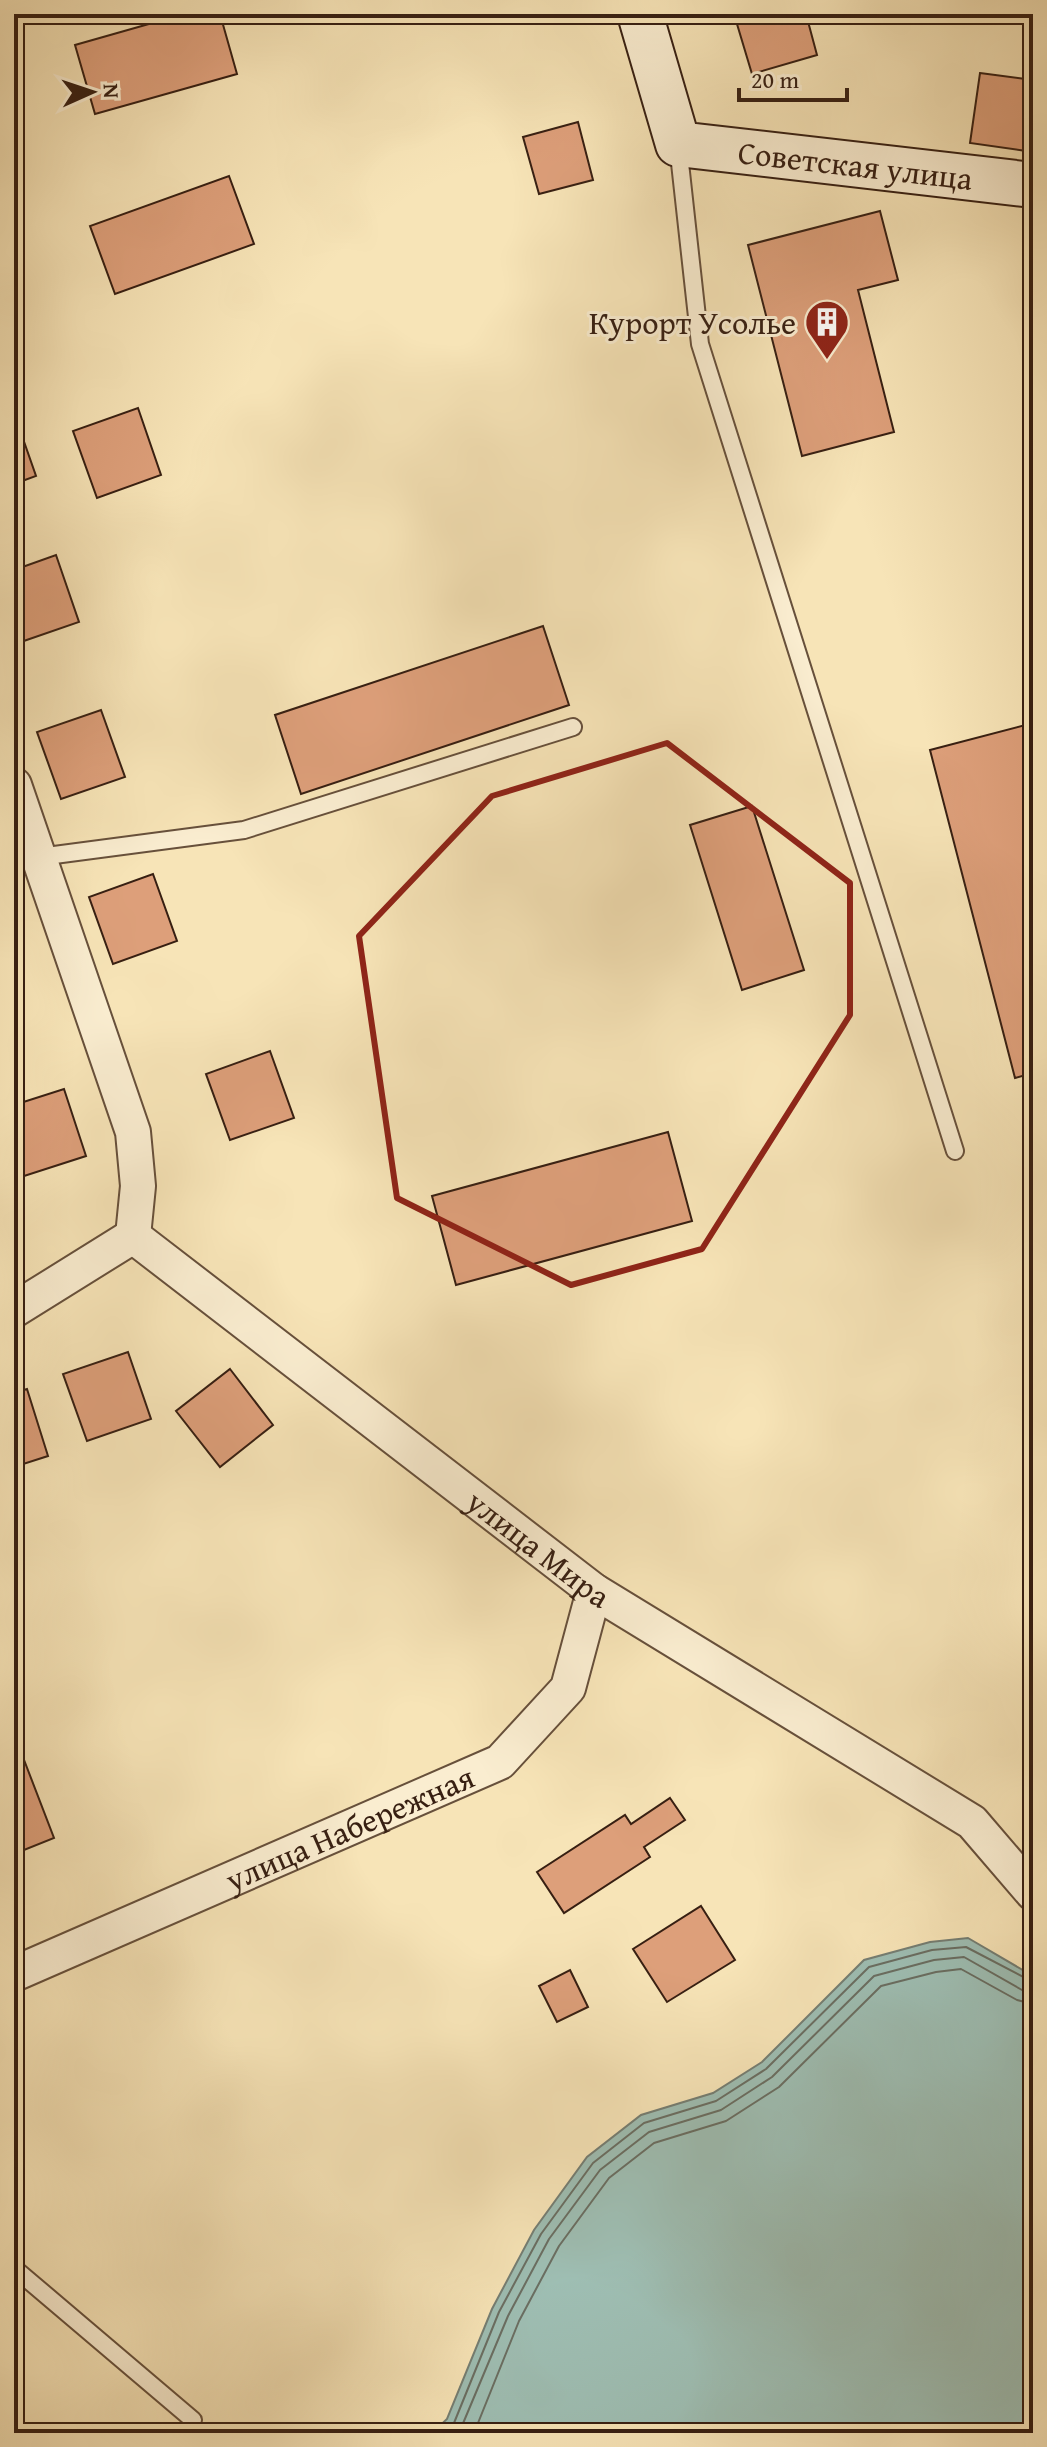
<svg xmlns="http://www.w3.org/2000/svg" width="1047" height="2447" viewBox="0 0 1047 2447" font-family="'Gentium Book Plus',serif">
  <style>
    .water { fill: #9ebeb3; stroke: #757e73; stroke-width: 2 }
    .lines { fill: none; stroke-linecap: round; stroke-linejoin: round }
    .shore { stroke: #6a6e62; stroke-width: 2 }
    .building { fill: #dd9f7a; stroke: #371f12; stroke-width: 2 }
    .lane-casing { stroke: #67503b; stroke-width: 20 }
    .street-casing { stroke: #67503b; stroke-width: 38 }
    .secondary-casing { stroke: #371f12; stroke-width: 48 }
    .lane { stroke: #faedd0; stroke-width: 16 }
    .street { stroke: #faedd0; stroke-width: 34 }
    .secondary { stroke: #faedd0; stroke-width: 44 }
    .marked { fill: none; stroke: #8f2418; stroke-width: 6; stroke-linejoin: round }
    .labels { text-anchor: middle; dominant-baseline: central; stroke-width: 6; stroke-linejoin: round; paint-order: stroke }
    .street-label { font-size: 32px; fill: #371f12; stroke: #faedd0 }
    .poi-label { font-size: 32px; fill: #371f12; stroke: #faedd0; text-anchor: end }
  </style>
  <rect width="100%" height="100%" fill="#f7e4b7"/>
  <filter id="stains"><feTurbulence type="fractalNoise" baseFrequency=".0025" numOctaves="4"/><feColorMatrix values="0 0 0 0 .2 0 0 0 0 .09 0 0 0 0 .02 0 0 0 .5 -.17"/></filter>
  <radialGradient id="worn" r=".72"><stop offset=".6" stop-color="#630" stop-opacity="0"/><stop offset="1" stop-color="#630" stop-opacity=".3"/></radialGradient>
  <!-- water -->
  <path class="water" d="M968 1938 1033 1976V2433H432L447 2419 492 2309 534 2230 587 2157 641 2115 713 2093 762 2062 864 1960 930 1942Z"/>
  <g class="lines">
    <!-- shore -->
    <path class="shore" d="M444 2433 454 2423 499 2312 541 2234 593 2163 644 2123 716 2101 766 2069 869 1967 932 1950 966 1947 1033 1982
      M459 2433 508 2316 549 2239 600 2170 649 2132 721 2110 772 2077 874 1976 934 1960 964 1957 1022 1990 1033 1992
      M474 2433 519 2321 559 2246 609 2178 654 2143 726 2121 779 2087 881 1986 936 1972 961 1969 1017 2000 1033 2004"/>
  </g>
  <!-- building -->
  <path class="building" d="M14 14H50L14 23Z
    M184 14H220L237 74 95 114 75 45Z
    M734 14H806L817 55 752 74Z
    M980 73 1033 80V152L970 143Z
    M578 122 593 180 539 194 523 137Z
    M229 176 254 244 115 294 90 226Z
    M880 211 898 280 858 290 894 432 802 456 748 245Z
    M138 408 161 475 97 498 73 431Z
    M14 413 36 476 14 484Z
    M56 555 79 622 15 644 14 570Z
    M543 626 569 705 301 794 275 715Z
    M101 710 125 777 61 799 37 732Z
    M1033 723V1073L1015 1078 930 750Z
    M752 806 804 970 742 990 690 825Z
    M153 874 177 941 113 964 89 897Z
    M270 1051 294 1118 230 1140 206 1074Z
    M64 1089 86 1156 21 1177 14 1156V1105Z
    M668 1132 692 1221 456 1285 432 1196Z
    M128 1352 151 1419 87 1441 63 1374Z
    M230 1369 273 1425 220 1467 176 1411Z
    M27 1389 48 1456 14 1467V1393Z
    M16 1739 54 1838 14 1854V1740Z
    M670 1798 685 1820 644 1847 650 1857 564 1913 537 1872 625 1815 631 1824Z
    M701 1906 735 1960 667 2002 633 1949Z
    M570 1970 588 2007 557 2022 539 1986Z"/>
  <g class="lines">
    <!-- lane casing -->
    <g class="lane-casing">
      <path id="lane" d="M678 145 700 344 955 1151
        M39 857 244 830 573 727
        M14 2268 193 2420"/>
    </g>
    <!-- street casing -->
    <g class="street-casing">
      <g id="street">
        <path d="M14 785 133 1132 138 1186 133 1236"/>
        <path id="s1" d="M133 1236 594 1591 972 1822 1033 1893"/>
        <path d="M14 1310 133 1236"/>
        <path id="s2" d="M14 1974 500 1762 568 1688 594 1591"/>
      </g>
    </g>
    <!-- secondary casing -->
    <g class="secondary-casing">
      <g id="secondary">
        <path id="s3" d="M640 14 678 144 1033 185"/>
      </g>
    </g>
    <!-- lane -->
    <use href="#lane" class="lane"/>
    <!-- street -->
    <use href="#street" class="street"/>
    <!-- secondary -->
    <use href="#secondary" class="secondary"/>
  </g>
  <!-- marked area -->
  <path class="marked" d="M667 743 850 883V1015L702 1249 571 1285 397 1198 359 936 492 796Z"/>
  <!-- icons -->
  <defs>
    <g id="building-pin" transform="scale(2.3)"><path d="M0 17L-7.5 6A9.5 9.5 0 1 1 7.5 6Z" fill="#8f2418" stroke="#faedd0"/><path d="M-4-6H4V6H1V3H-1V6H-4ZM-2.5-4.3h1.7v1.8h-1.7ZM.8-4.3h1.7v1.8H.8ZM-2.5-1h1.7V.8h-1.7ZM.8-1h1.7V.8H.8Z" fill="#fff"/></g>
  </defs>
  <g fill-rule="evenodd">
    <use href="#building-pin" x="827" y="322"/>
  </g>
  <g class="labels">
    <!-- street labels -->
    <g class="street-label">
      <text stroke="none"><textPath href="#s3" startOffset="314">Советская улица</textPath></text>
      <text stroke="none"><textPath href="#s1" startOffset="512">улица Мира</textPath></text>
      <text stroke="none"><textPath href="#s2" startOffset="366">улица Набережная</textPath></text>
    </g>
    <!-- poi labels -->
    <g class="poi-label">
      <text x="796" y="322">Курорт Усолье</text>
    </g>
  </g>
  <!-- margin -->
  <rect width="1047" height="2447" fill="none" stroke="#f7e4b7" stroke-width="48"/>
  <rect x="16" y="16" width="1015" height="2415" fill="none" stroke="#371f12" stroke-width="4"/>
  <rect x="24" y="24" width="999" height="2399" fill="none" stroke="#371f12" stroke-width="2"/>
  <!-- north arrow -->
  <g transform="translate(92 92) rotate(87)" stroke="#faedd0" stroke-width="6" paint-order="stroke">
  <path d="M0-6L14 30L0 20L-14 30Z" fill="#371f12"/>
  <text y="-12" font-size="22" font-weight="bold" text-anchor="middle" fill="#371f12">N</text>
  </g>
  <!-- scale -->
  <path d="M739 88v12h108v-12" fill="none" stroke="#371f12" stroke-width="4"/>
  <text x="751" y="88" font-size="24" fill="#371f12" stroke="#faedd0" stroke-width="6" paint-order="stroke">20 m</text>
  <rect width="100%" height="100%" filter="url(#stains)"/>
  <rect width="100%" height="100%" fill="url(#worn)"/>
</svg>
